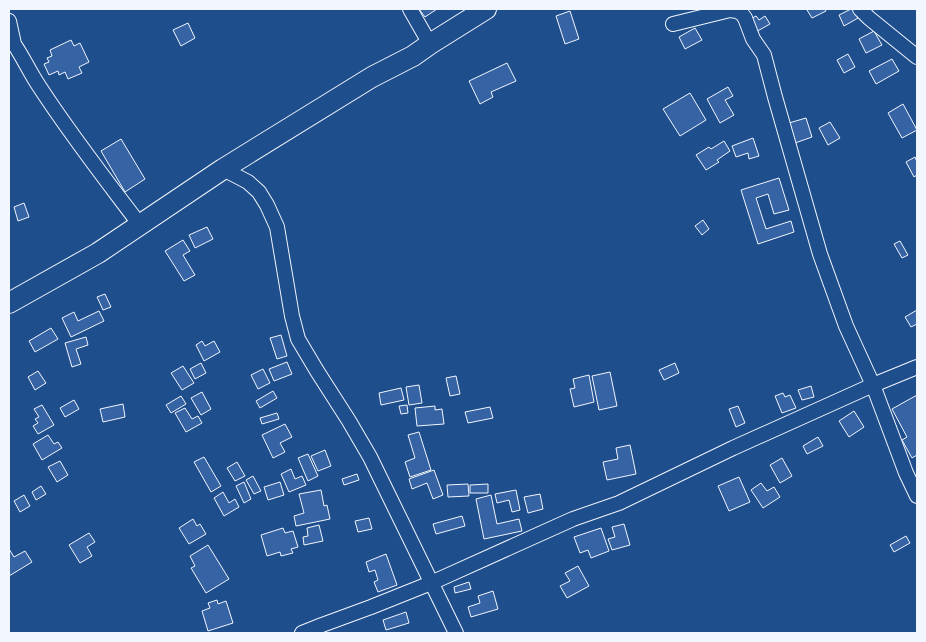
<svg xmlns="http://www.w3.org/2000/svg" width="926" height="642" viewBox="0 0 926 642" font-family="'Crimson Pro',serif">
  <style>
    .building { fill: #3563a3; stroke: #f2f6ff }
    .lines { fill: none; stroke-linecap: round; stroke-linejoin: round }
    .street-casing { stroke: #f2f6ff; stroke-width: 16 }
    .secondary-casing { stroke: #f2f6ff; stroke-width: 22 }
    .street { stroke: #1f4e8c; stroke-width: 14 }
    .secondary { stroke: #1f4e8c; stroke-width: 20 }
  </style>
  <rect width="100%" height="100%" fill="#1f4e8c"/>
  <!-- building -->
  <path class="building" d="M419 9H437L425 17Z
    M809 9H825L826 11 812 18 807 10Z
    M851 9H853L858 18 844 26 839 15Z
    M570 11 579 39 565 44 556 16Z
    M756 16 759 20 765 16 770 24 754 33 747 21Z
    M188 23 195 38 181 46 173 30Z
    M695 28 702 40 685 49 679 37Z
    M874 31 882 45 866 53 859 39Z
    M71 40 74 46 80 43 89 62 79 67 82 73 68 79 65 72 59 75 58 71 49 75 44 64 49 62 47 58 52 56 50 50Z
    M848 54 855 67 844 73 837 60Z
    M892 59 899 71 876 84 869 71Z
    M507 63 516 81 491 92 493 97 480 104 469 81Z
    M728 87 733 96 725 100 734 115 720 123 707 99Z
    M690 93 706 120 680 136 663 109Z
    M903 104 917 130 902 138 888 113Z
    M806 118 812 137 795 143 789 123Z
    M830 122 840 138 828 145 819 128Z
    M753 138 759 156 749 159 748 153 736 157 732 146Z
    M121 139 145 179 125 192 101 151Z
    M724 141 730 151 717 160 719 162 706 170 696 155 709 147 711 149Z
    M915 157 917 162V175L914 177 906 162Z
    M779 178 789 210 774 214 768 194 756 198 766 229 791 221 794 232 758 244 741 190Z
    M24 203 29 217 18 221 14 207Z
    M703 220 709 229 702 235 695 226Z
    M207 227 213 239 195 248 189 235Z
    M183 240 190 251 183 255 195 275 184 281 165 251Z
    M900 241 908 255 902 258 894 244Z
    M105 294 111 307 103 310 97 297Z
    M917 310V324L911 327 905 317Z
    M99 311 104 321 71 337 62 318 74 312 78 321Z
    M51 328 58 339 35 352 29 341Z
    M281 335 287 356 277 359 270 338Z
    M86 337 88 345 76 349 81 364 72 367 65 343Z
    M202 341 205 346 214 341 220 352 204 361 196 345Z
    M287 362 292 374 274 381 269 369Z
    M201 363 206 373 195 379 190 369Z
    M675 363 679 373 664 380 659 370Z
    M183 366 194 383 182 390 171 373Z
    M263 369 270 383 258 389 251 375Z
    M38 371 46 383 35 390 28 377Z
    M610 372 617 406 599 410 592 376Z
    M589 375 594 402 574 407 570 389 575 388 573 379Z
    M456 376 460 394 450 396 446 378Z
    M419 385 422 403 409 405 406 387Z
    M811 386 814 397 802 400 798 390Z
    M401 388 404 400 381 405 379 393Z
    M273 391 277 398 260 408 256 401Z
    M202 392 211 409 201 415 191 398Z
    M783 393 785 397 790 395 796 408 782 413 775 396Z
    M917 395V455L912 458 902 440 907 437 892 409Z
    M181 396 186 404 171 413 166 405Z
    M74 400 79 409 65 417 60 408Z
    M123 404 125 417 103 422 100 409Z
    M42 405 54 425 38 434 33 426 38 423 35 419 39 417 34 409Z
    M407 405 408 413 401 414 399 406Z
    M435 406V410L442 409 444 424 417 426 415 408Z
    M738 406 745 423 736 427 729 409Z
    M490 407 493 418 468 423 465 412Z
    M185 408 192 419 198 416 202 423 186 432 175 413Z
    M854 411 864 427 849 437 839 421Z
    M277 413 279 419 262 424 260 418Z
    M285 424 292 437 280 443 285 452 273 458 262 435Z
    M419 432 431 470 410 477 405 462 415 458 408 435Z
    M48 435 54 444 58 442 62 448 42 460 33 444Z
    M818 437 823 446 807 454 803 446Z
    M630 445 636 474 607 480 603 462 618 459 616 448Z
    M325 450 331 466 318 471 311 456Z
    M308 454 318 476 308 481 298 458Z
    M204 457 221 486 211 492 194 462Z
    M782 458 792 476 780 483 770 465Z
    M60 461 68 475 57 482 48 467Z
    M237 462 245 476 235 481 227 468Z
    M291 469 295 479 302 476 306 485 289 492 281 474Z
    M434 470 443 495 433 499 427 483 412 489 409 479Z
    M357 474 359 480 344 485 342 479Z
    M253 476 261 491 254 494 246 480Z
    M739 477 750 502 729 511 718 486Z
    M244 482 251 499 244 503 236 486Z
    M280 482 284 495 268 500 264 487Z
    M761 483 767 491 774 487 780 497 763 508 751 490Z
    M468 484 469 496 448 497 447 485Z
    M488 484V493H470V485Z
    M41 486 46 494 36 500 32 492Z
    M321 490 324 506 327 505 330 519 296 526 294 516 304 513 299 494Z
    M516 490 520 510 512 512 509 500 497 503 495 494Z
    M223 492 229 503 235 499 239 507 224 516 214 498Z
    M540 494 543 509 528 513 524 497Z
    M24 495 30 506 20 512 14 501Z
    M491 495 497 524 519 519 522 531 484 539 476 499Z
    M462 516 465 526 436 534 433 524Z
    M369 518 372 529 358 532 355 521Z
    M193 519 197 526 200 524 206 534 189 544 179 528Z
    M624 524 630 545 612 550 608 539 615 537 612 527Z
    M319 525 323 541 304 545 303 537 308 536 307 528Z
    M283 528 285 533 293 531 298 547 291 549 293 553 281 556 280 552 267 556 261 535Z
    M601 528 609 551 591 558 588 550 580 553 574 537Z
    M89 533 95 542 87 547 92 556 80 563 69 545Z
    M906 536 910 543 894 552 890 545Z
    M208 545 229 579 206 593 191 568 195 566 190 556Z
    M9 549 14 557 25 551 32 562 9 576Z
    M386 554 397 585 378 592 374 582 378 580 375 570 369 572 366 562Z
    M578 566 589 586 567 598 560 586 570 581 565 573Z
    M469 582 471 589 455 593 454 587Z
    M493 591 498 609 471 617 468 607 480 603 478 596Z
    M217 600 218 604 226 601 233 623 208 631 202 611 210 608 208 603Z
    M406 612 409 623 386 630 383 620Z"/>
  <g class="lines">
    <!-- street casing -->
    <g class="street-casing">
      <path id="street" d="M410 9 430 44
        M860 9 869 18 917 57
        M9 21 14 44
        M673 24 730 10 737 11 742 14 745 18 753 39 764 55 775 97 820 254 846 326 873 385 906 473 917 496
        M9 37C21 52 28 70 39 86 70 134 106 180 140 225
        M223 169 248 182 259 192 267 205 277 227 292 316 298 339 317 371 349 421 370 457 456 633
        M302 633 322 625 371 607 431 583 573 519 619 503 733 448 873 385 917 367"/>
    </g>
    <!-- secondary casing -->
    <g class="secondary-casing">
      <path id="secondary" d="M9 303 98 253 223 169 372 77 413 56 430 44 486 9"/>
    </g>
    <!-- street -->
    <use href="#street" class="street"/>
    <!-- secondary -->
    <use href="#secondary" class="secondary"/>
  </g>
  <!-- border -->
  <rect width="926" height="642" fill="none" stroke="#f2f6ff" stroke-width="20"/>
</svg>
